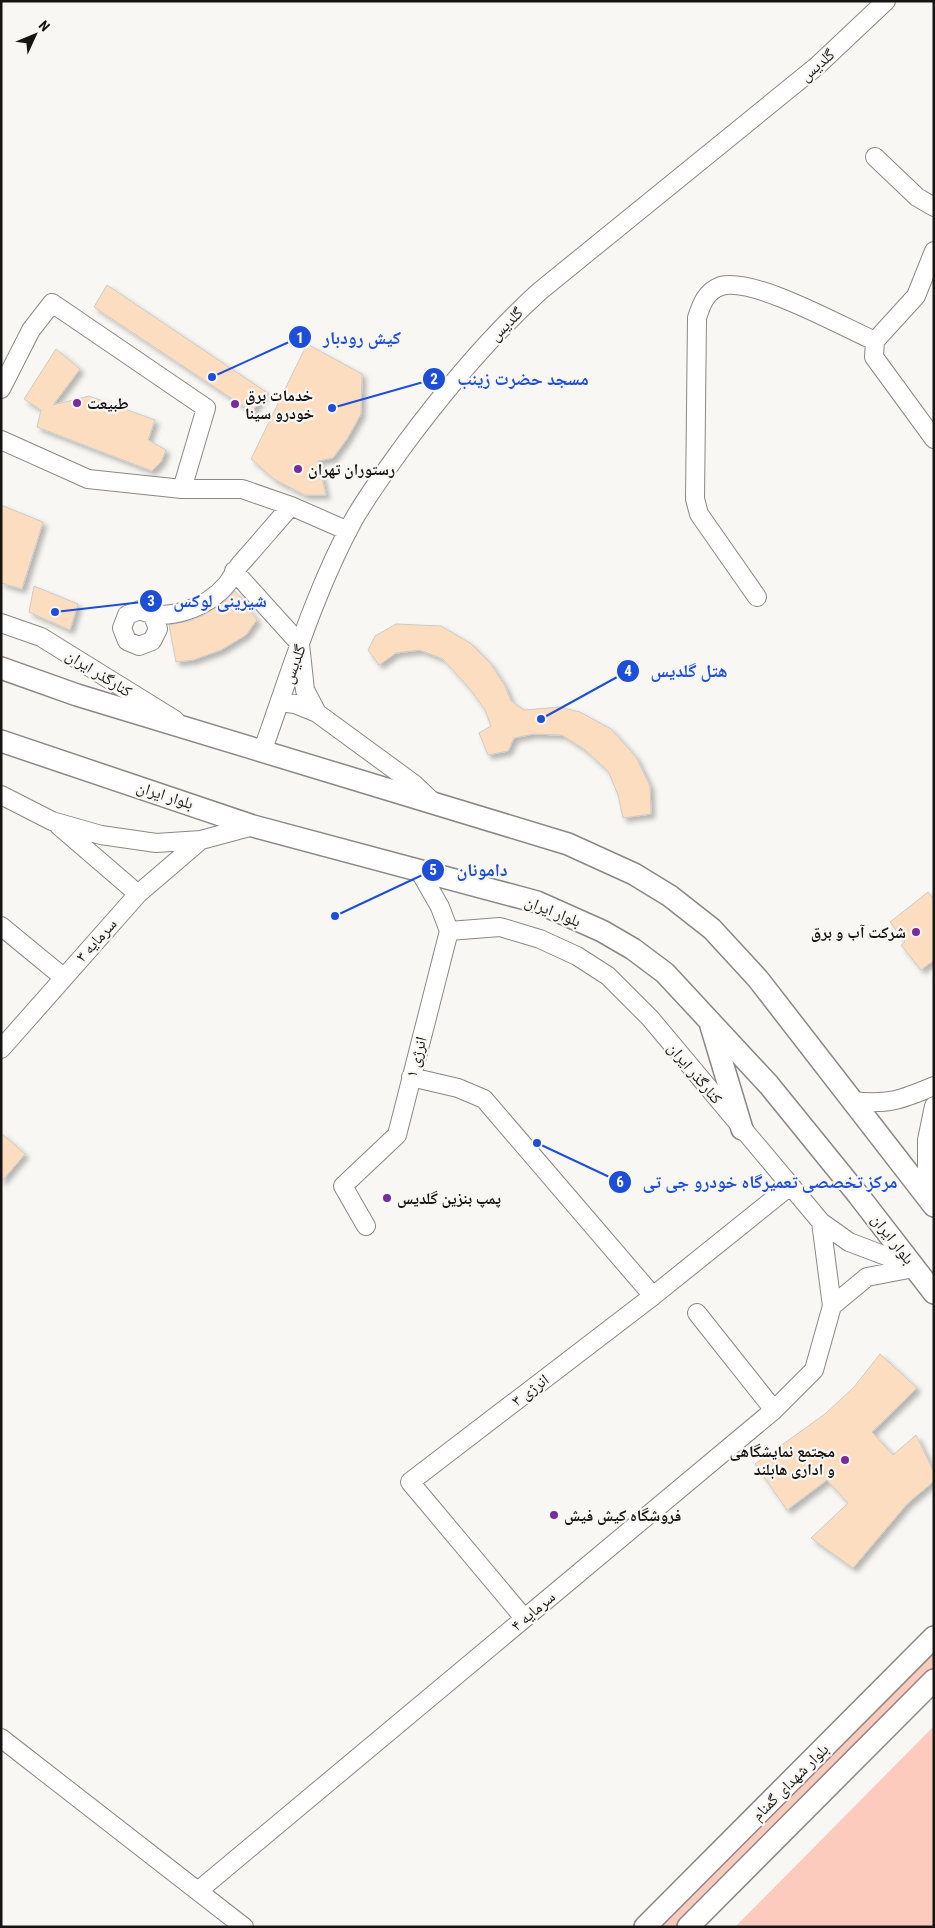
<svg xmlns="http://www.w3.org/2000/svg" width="935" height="1928" viewBox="0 0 935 1928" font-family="'Roboto Condensed','Noto Naskh Arabic',sans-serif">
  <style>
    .green { fill: #fccbbd }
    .building { fill: #fdddbf; stroke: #cecbc8; filter: url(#shadow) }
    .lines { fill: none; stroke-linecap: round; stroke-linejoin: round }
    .minor-casing { stroke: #898884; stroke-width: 20 }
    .major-casing { stroke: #898884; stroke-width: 24 }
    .minor { stroke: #fff; stroke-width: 18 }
    .major { stroke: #fff; stroke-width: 21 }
    .poi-dot { fill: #782b9d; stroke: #f8f7f3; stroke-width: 2 }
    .labels { text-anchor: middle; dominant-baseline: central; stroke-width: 4.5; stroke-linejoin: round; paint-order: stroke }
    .street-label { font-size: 16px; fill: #161514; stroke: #f8f7f3 }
    .poi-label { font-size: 16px; font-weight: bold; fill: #161514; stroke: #f8f7f3; text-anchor: start }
    .leader { fill: none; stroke: #1d4ed8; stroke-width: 2 }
    .callout-dot { fill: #1d4ed8; stroke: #f8f7f3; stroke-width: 2 }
    .mark-label { font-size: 15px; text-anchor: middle; font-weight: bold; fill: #fff }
    .callout-label { font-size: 18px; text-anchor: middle; font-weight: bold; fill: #1d4ed8; stroke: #f8f7f3; stroke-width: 4.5; stroke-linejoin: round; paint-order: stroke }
  </style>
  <defs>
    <filter id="shadow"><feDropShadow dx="4" dy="4" stdDeviation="2.5" flood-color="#0004"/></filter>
  </defs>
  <rect width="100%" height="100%" fill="#f8f7f3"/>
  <!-- green -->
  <path class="green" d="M934 1643V1666L675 1927H651Z
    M934 1726V1927H735Z"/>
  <!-- building -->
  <path class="building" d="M107 285 266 392 252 412 94 307Z
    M307 344 362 374 361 414 347 439 333 458 318 461 326 495H305L274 479 251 459Z
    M56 349 80 369 53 405 89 396 155 420 148 440 166 450 161 462 152 471 37 427 41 410 24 399Z
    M1 505 43 522 22 589 1 583Z
    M34 586 78 604 70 630 29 612Z
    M235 591 257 620 246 635 221 650 193 660 176 662 169 625 189 621 204 615 225 601Z
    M396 624 441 626 470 643 490 663 505 686 511 701 524 710 560 707 580 712 611 729 636 757 650 786 651 814 623 818 618 795 608 771 584 749 562 735 533 734 514 738 508 751 488 755 479 733 491 726 485 710 470 689 443 659 420 650 396 653 379 665 368 650 375 636Z
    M928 892 934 899V960L921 970 901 945 905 942 890 922Z
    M1 1133 25 1154 1 1182Z
    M880 1354 917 1388 872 1432 893 1455 916 1435 934 1472V1481L907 1504 853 1568 811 1538 848 1503 827 1480 787 1510 755 1464 825 1414 854 1387Z"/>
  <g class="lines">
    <!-- minor casing -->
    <g class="minor-casing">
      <path id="minor" d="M875 157 917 197 934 207
        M934 251 916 296 875 341 874 357 934 439
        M1 389 31 330 52 303 206 408 182 489
        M1 440 88 479 182 489H242L291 506 348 531
        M234 571 300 644 305 690 317 713 414 784 435 804
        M757 597 699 514 695 499 697 318C701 305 706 291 721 286 754 277 841 326 875 341
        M153 616 158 629 152 641 139 646 127 641 122 628 127 615 140 610C168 623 208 607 227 584 233 576 236 568 243 561 259 543 275 524 291 506
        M1 623 41 637 175 720
        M280 702 295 704 317 713
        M262 752C290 674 314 592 354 519 369 493 387 469 405 444 446 389 489 337 540 291L817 66 886 1
        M1 795 52 821 101 835 156 843 201 840 253 826
        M59 826 138 894
        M1 926 63 977
        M449 931 500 927 540 939 577 956 608 976 650 1018 821 1222 849 1242 915 1267
        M1 1049 138 894 201 840
        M411 1077 458 1088 484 1099 653 1296
        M852 1101C888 1105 901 1100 934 1086
        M927 1197V1140L934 1106
        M366 1226 343 1186 397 1135 449 931 440 907 419 870
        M832 1306 867 1277 914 1268
        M697 1313 774 1410
        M524 1618 410 1482 653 1296 790 1186
        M1 1738 244 1927
        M198 1891 774 1410 814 1370 832 1306 821 1222"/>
    </g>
    <!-- major casing -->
    <g class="major-casing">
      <path id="major" d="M1 668 77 695 568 844 634 874 670 896 712 929 758 979 934 1206
        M1 741 253 826 537 902 602 931 633 949 665 973 769 1085 859 1196 934 1293
        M711 1026 742 1129
        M645 1927 934 1637
        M688 1927 934 1680"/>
    </g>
    <!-- minor -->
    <use href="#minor" class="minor"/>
    <!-- major -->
    <use href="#major" class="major"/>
  </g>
  <!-- markers -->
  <g class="poi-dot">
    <circle cx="77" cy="403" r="5"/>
    <circle cx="235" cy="404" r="5"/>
    <circle cx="298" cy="469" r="5"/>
    <circle cx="916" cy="932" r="5"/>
    <circle cx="387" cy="1198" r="5"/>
    <circle cx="845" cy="1460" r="5"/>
    <circle cx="554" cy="1515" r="5"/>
  </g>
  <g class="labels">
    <!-- street labels -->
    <g class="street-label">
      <text transform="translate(817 65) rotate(-41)">گلدیس</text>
      <text transform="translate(506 324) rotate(-45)">گلدیس</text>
      <text transform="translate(294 664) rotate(-70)">گلدیس</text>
      <text transform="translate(99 673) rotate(32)">کنارگذر ایران</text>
      <text transform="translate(165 795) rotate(18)">بلوار ایران</text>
      <text transform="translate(553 911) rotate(22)">بلوار ایران</text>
      <text transform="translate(96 940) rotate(-48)">سرمایه ۳</text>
      <text transform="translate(416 1057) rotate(-75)">انرژی ۱</text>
      <text transform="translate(695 1073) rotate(50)">کنارگذر ایران</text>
      <text transform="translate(893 1239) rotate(52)">بلوار ایران</text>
      <text transform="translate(530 1390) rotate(-37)">انرژی ۳</text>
      <text transform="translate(533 1611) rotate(-40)">سرمایه ۴</text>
      <text transform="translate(790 1782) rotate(-45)">بلوار شهدای گمنام</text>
    </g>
    <!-- poi labels -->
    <g class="poi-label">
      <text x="245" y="395">خدمات برق<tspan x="245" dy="18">خودرو سینا</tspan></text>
      <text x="87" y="403">طبیعت</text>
      <text x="308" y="469">رستوران تهران</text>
      <text x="906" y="932" text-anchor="end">شرکت آب و برق</text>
      <text x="397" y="1198">پمپ بنزین گلدیس</text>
      <text x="835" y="1451" text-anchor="end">مجتمع نمایشگاهی<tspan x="835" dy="18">و اداری هابلند</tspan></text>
      <text x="564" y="1515">فروشگاه کیش فیش</text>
    </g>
  </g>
  <!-- callouts -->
  <path class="leader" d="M212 377L300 337M332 408L434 379M55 612L151 601M541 719L628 671M335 916L433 870M537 1143L620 1182"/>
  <g class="callout-dot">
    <circle cx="212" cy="377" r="5"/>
    <circle cx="332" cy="408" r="5"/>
    <circle cx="55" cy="612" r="5"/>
    <circle cx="541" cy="719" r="5"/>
    <circle cx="335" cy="916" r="5"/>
    <circle cx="537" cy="1143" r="5"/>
    <circle cx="300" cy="337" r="12"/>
    <circle cx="434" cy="379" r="12"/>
    <circle cx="151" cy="601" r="12"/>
    <circle cx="628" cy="671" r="12"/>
    <circle cx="433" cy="870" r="12"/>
    <circle cx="620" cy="1182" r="12"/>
  </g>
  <g class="mark-label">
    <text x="300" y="343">1</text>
    <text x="434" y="384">2</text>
    <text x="151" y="606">3</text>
    <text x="628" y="676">4</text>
    <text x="433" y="875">5</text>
    <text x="620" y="1187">6</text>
  </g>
  <g class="callout-label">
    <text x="362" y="344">کیش رودبار</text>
    <text x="523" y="385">مسجد حضرت زینب</text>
    <text x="220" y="607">شيرينی لوكس</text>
    <text x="689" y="677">هتل گلدیس</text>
    <text x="482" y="876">دامونان</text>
    <text x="770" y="1188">مرکز تخصصی تعمیرگاه خودرو جی تی</text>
  </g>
  <!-- border -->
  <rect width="935" height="1928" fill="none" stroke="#161514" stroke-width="5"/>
  <!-- north arrow -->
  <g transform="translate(35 35) rotate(46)" stroke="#f8f7f3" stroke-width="4" paint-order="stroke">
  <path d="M0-4L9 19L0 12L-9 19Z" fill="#161514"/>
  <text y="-8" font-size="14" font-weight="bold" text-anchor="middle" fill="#161514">N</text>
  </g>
</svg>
